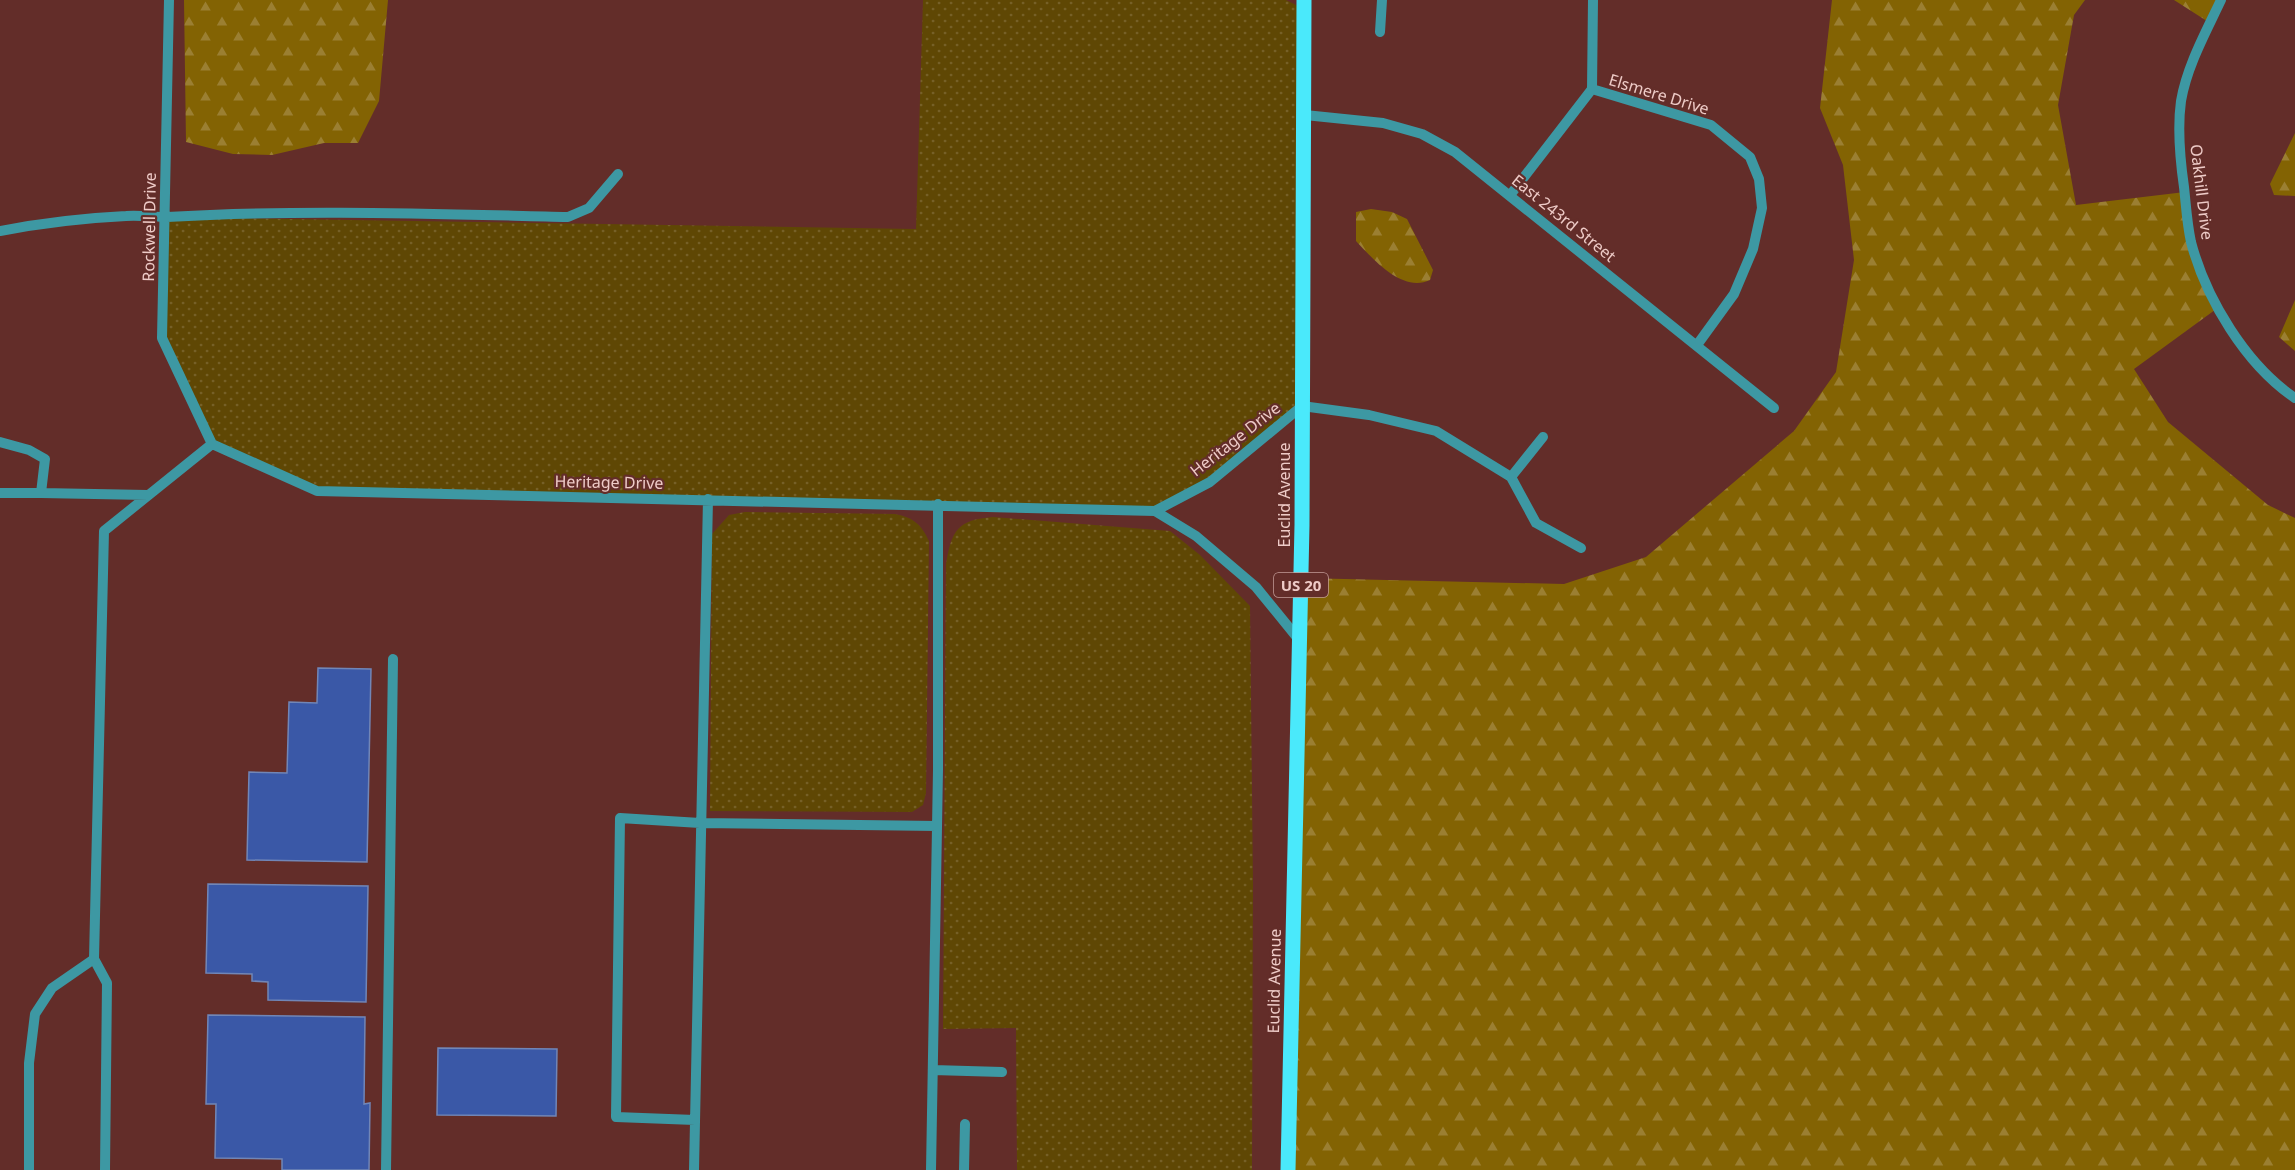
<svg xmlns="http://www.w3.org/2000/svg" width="2295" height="1170" viewBox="0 0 2295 1170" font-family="'Noto Sans',sans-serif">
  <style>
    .grass { fill: url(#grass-dots) }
    .forest { fill: url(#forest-firs) }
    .building { fill: #3a58a7; stroke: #7186b7; stroke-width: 1.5 }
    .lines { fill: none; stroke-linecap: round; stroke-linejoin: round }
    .minor { stroke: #3d98a3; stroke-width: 10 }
    .major { stroke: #4ae9fb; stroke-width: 15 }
    .labels { text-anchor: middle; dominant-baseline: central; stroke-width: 4.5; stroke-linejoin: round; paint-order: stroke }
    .shield { fill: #632d29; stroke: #c49c98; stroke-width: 1.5 }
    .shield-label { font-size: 15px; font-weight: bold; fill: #eecbc7 }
    .street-label { font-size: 16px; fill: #eecbc7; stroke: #632d29 }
  </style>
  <defs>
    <pattern id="grass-dots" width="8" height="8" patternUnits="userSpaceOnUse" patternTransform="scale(1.5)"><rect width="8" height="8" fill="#5f4704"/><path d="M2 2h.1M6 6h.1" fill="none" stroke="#766027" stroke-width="1.8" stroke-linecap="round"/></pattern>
    <pattern id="forest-firs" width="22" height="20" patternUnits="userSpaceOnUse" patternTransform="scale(1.5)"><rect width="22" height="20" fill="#836303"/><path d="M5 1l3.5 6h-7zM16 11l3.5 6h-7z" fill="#9b7f32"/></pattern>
  </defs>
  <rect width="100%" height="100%" fill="#632d29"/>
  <!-- grass -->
  <path class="grass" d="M923 0H1286L1304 9 1302 406 1210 482 1155 511 317 491 212 444 162 338 164 217 916 229Z
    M745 512 895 514C914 518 921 524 929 541L926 793 923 805 912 812 710 811 712 534 729 515Z
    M993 517 1170 531 1200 555 1250 606 1253 883 1252 1170H1017L1016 1028 943 1029 946 564C952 530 957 520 993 517Z"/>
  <!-- forest -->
  <path class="forest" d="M184 0H388L379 101 358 143H324L272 155 233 154 186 142Z
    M1832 0H2085L2074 15 2058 105 2076 205 2185 192 2191 241 2219 307 2134 369 2168 422 2268 505 2295 518V1170H1288L1301 578 1564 584 1646 557 1794 431 1836 372 1854 260 1843 165 1820 108Z
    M2174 0H2221L2210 23Z
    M2295 133V196L2274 195 2270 184Z
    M1371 209 1392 212 1407 219 1433 270 1430 280C1402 293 1373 259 1356 241V212Z
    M2295 300V351L2279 337Z"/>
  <!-- building -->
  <path class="building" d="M318 668 371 669 367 862 247 860 249 772 287 773 289 702 317 703Z
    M208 884 368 886 366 1002 268 1000V982L252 981V974L206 973Z
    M208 1015 365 1017 364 1104 370 1103 369 1170H282V1159L215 1158 216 1104H206Z
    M438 1048 557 1049 556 1116 437 1115Z"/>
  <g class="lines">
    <!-- minor -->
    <path class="minor" d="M169 0 162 338 212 444
      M2221 0C2206 32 2187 66 2181 101 2177 130 2180 159 2184 187 2186 205 2187 224 2191 242 2206 299 2246 365 2295 398
      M1380 32 1382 0
      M1592 89 1711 125 1750 157 1759 179 1762 208 1753 249 1734 294 1697 345
      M1305 115 1383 123 1422 134 1455 152 1774 408
      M1511 194 1592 89 1593 0
      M0 231C42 223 84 218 126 216 140 215 154 217 167 217 301 209 434 214 568 217L589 208 618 174
      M0 442 29 450 45 459 41 493 148 495
      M1511 477 1543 437
      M0 493H41
      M1155 511 1210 482 1302 406 1369 415 1436 431 1511 477 1536 523 1581 548
      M933 1070 1002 1072
      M695 1120 616 1117 620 818 700 823 937 826
      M29 1170V1063L35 1014 52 988 94 959
      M105 1170 107 983 94 959 104 531 212 444 317 491 1155 511 1196 536 1256 587 1300 641
      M386 1170 393 659
      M694 1170 708 499
      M931 1170 938 770V504
      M964 1170 965 1124"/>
    <!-- major -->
    <path class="major" d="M1288 1170 1302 525 1304 0"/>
  </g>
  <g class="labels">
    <!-- shield labels -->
    <rect class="shield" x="1274" y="573" width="54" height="24" rx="4.5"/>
    <g class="shield-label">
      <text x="1301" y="585">US 20</text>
    </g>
    <!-- street labels -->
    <g class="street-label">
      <text transform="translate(1659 94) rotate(17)">Elsmere Drive</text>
      <text transform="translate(2202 192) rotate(83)">Oakhill Drive</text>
      <text transform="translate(1564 218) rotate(39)">East 243rd Street</text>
      <text transform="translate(149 227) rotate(-89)">Rockwell Drive</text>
      <text transform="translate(1235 439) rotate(-38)">Heritage Drive</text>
      <text transform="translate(609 482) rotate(1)">Heritage Drive</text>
      <text transform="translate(1284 495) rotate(-90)">Euclid Avenue</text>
      <text transform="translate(1274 981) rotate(-89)">Euclid Avenue</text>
    </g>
  </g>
</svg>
